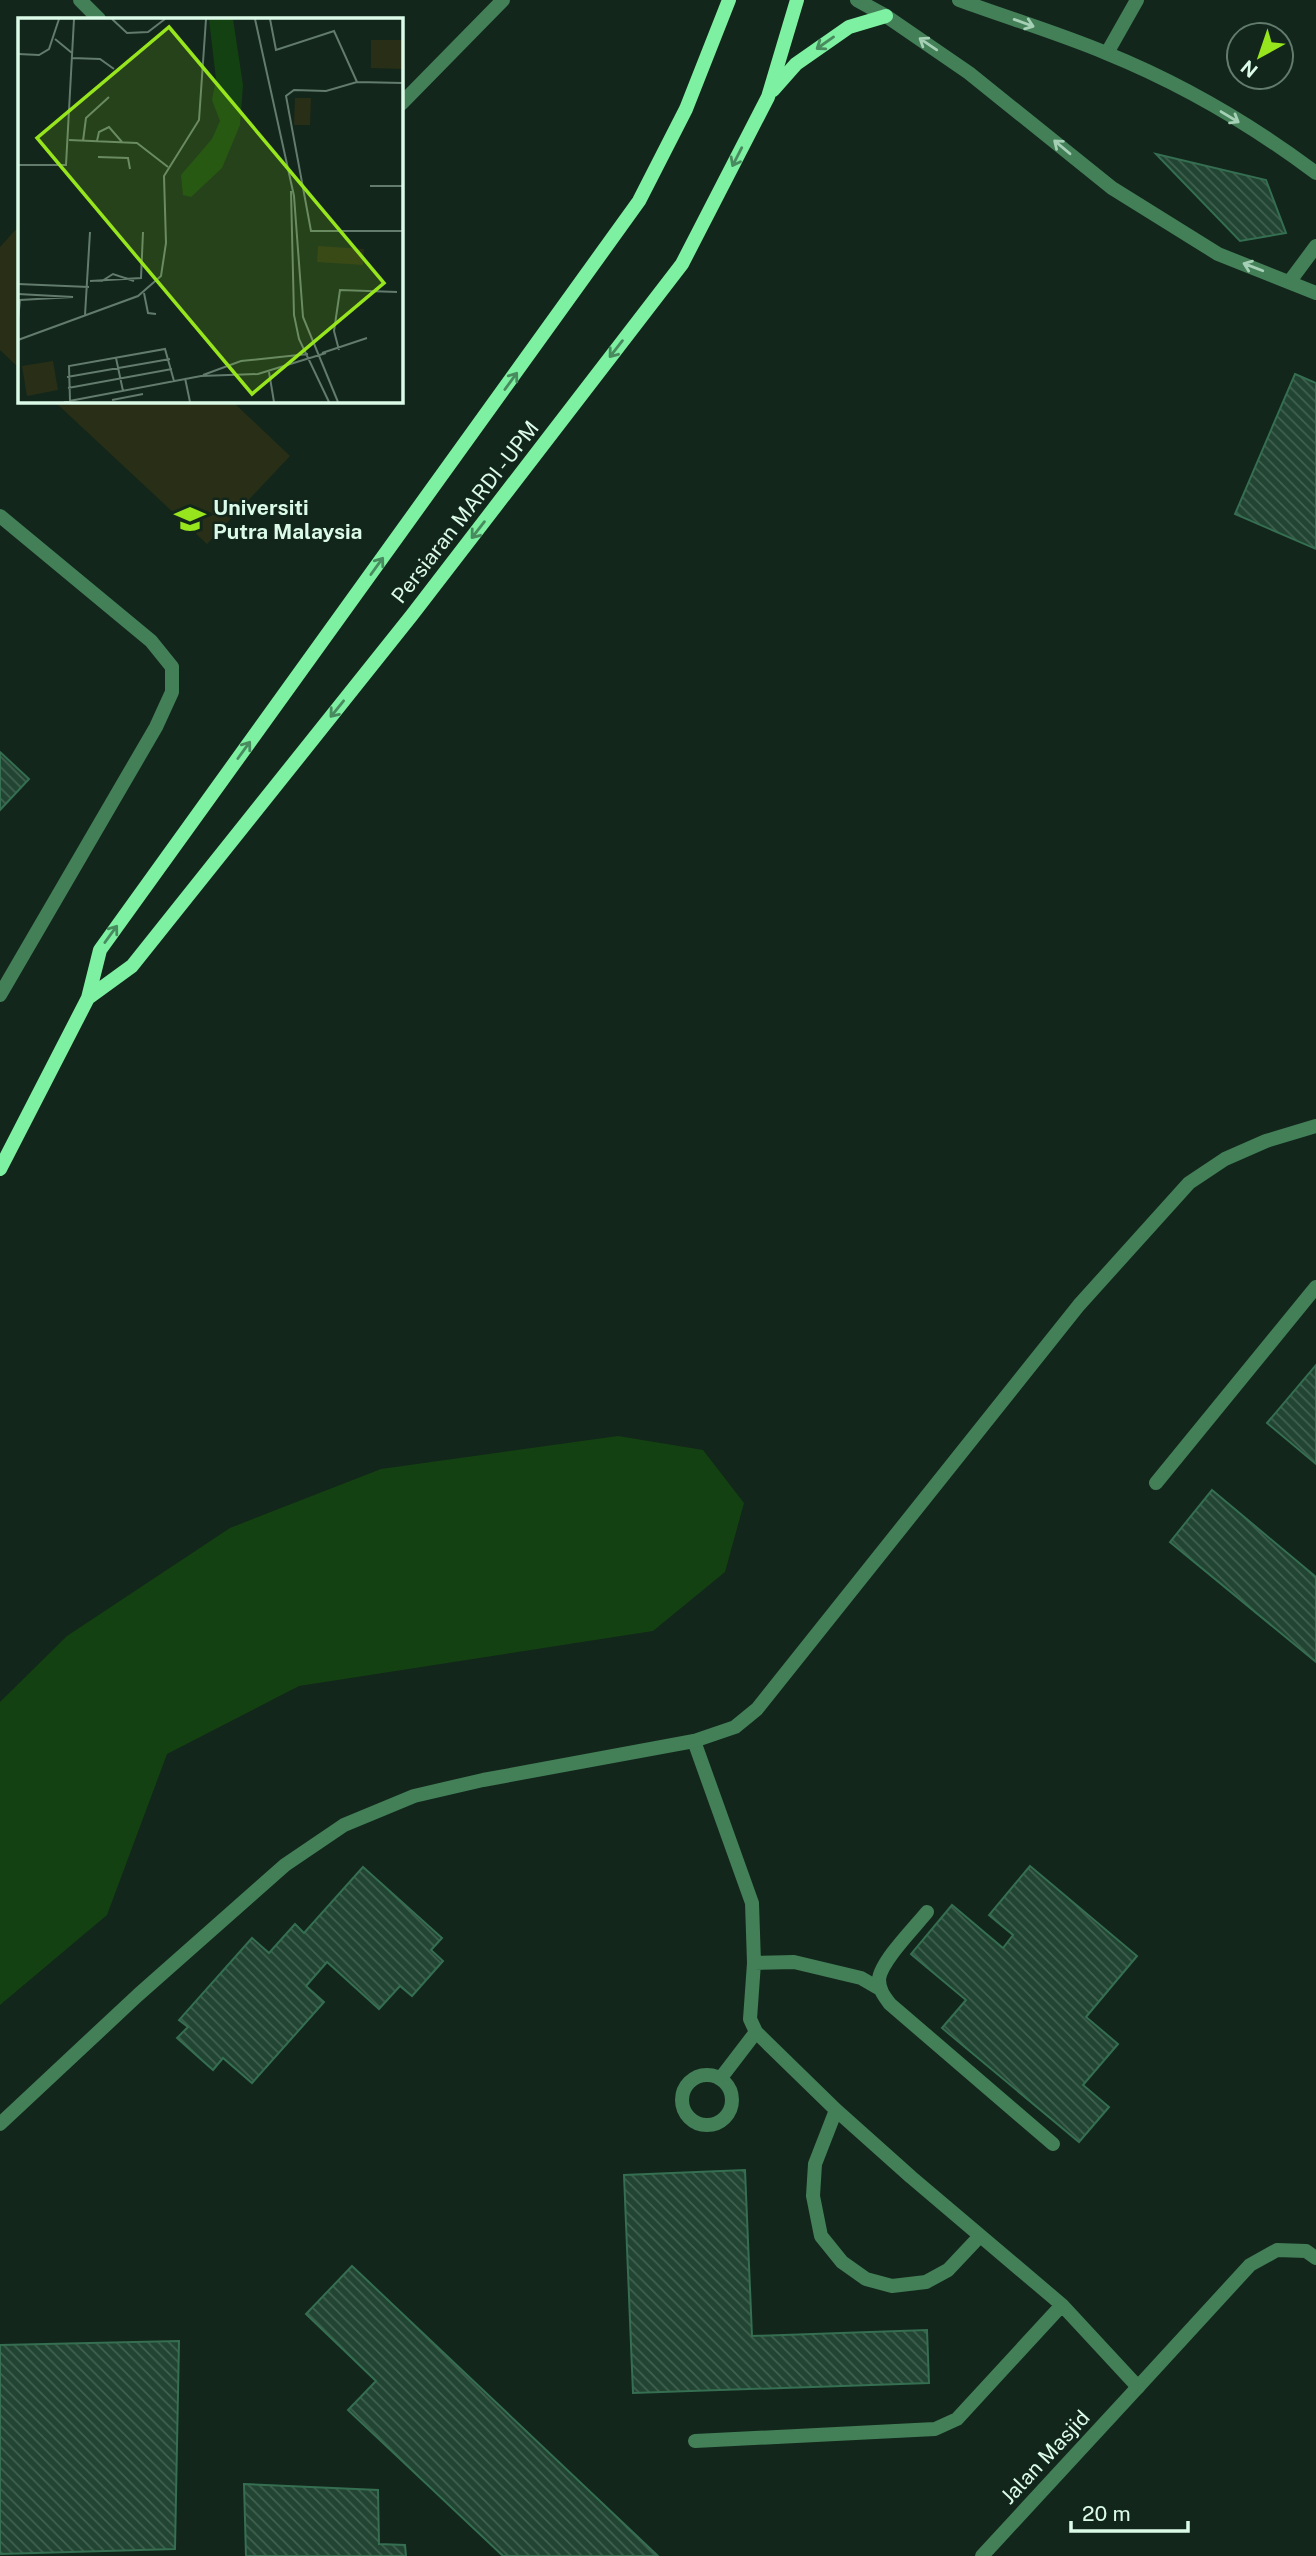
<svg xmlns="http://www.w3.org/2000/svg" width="1316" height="2556" viewBox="0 0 1316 2556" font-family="'Public Sans',sans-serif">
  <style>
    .pitch { fill: #292f16 }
    .water { fill: #144111 }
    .building { fill: url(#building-back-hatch); stroke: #356e51; stroke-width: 2 }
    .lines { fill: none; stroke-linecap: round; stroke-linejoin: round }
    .lane { stroke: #437f57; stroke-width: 14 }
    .street { stroke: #437f57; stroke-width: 14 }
    .secondary { stroke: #7df0a1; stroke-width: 14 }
    .oneway { stroke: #a6d0b5 }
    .oneway2 { stroke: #488b5e }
    .labels { text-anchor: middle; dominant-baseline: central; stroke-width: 5; stroke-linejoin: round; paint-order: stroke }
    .poi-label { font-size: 21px; font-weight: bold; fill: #dbfbe8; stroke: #12261b; text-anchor: start }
    .street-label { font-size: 21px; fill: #dbfbe8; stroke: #12261b }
    .inset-road { fill: none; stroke: #627b6d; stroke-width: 2 }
    .view { fill: #97e51d; fill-opacity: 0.15; stroke: #97e51d; stroke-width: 3.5 }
    .inset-edge { fill: none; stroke: #dbfbe8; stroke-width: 3.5 }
  </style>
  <defs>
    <pattern id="building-back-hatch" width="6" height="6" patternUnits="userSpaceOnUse" patternTransform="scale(1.75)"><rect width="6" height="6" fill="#214532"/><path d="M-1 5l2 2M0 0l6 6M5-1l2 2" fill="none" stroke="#416150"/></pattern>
  </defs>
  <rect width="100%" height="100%" fill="#12261b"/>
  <!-- pitch -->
  <path class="pitch" d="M19 226V368L0 350V247Z
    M54 401H232L290 456 207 544Z"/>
  <!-- water -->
  <path class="water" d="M618 1436 703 1450 744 1503 725 1572 653 1631 299 1686 167 1754 107 1915 0 2005V1702L67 1636 230 1528 381 1469Z"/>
  <!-- building -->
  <path class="building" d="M1156 154 1266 180 1286 233 1240 241Z
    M1295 374 1316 383V549L1235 514Z
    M0 752 29 779 0 810Z
    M1316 1365V1464L1267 1423Z
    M1212 1490 1316 1577V1662L1170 1542Z
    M1030 1866 1137 1956 1086 2017 1118 2044 1083 2085 1109 2107 1079 2142 942 2028 966 2000 911 1954 952 1905 1003 1948 1013 1935 989 1915Z
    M363 1867 442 1938 431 1950 443 1961 412 1996 400 1986 379 2009 327 1962 306 1986 324 2002 252 2083 223 2058 213 2070 177 2038 188 2027 179 2020 252 1938 269 1953 295 1924 304 1933Z
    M745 2170 752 2336 927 2330 929 2383 633 2393 624 2175Z
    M352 2266 658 2556H503L348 2410 376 2381 306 2314Z
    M179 2341 175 2549 0 2554V2345Z
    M244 2484 378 2490 379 2544 405 2545 406 2556H246Z"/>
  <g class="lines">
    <!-- lane -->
    <path class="lane" d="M80 0 99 19
      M1107 53 1137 0
      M401 104 503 0
      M0 516 151 641 172 667V692L156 727 0 995
      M1156 1483 1316 1287
      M694 1741 752 1903 754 1963 750 2019 756 2032 836 2110 911 2177 1062 2305 1138 2387 1250 2265 1277 2250 1306 2251 1316 2258
      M927 1912C915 1927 881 1961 879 1979 879 1990 884 1996 890 2004L1053 2144
      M754 1963 794 1962 861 1978 880 1989
      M682 2100a25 25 0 1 1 50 0a25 25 0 1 1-50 0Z
      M720 2079 756 2032
      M836 2110 815 2164 813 2196 821 2236 842 2262 866 2279 892 2286 926 2282 948 2270 980 2236
      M695 2441 935 2429 957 2419 1062 2305"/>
    <!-- street -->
    <path class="street" d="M857 0 886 16 969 73 1112 188 1218 254 1316 293
      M959 0C1008 18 1058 33 1106 53 1180 83 1252 125 1316 173
      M1290 281 1316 246
      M0 2124 138 1995 285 1865 344 1825 414 1796 483 1780 694 1741 735 1727 757 1709 1079 1305 1189 1183 1225 1159 1266 1141 1316 1126
      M982 2556 1138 2387"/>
    <!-- secondary -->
    <path class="secondary" d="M773 90 796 64 849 27 886 16
      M88 998 132 966 412 615 682 264 768 97 797 0
      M0 1169 88 998 100 950 639 201 686 109 729 0"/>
  </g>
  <!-- one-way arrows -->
  <defs><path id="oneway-shaft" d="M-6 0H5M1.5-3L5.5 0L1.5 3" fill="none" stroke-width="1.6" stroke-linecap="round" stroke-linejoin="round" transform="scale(1.75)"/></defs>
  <g class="oneway">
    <use href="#oneway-shaft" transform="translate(1024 23) rotate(20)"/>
    <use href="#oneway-shaft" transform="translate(928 44) rotate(-146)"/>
    <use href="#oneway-shaft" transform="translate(1230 117) rotate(31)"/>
    <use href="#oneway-shaft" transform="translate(1062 147) rotate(-140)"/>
    <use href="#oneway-shaft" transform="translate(1253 267) rotate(-159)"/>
  </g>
  <g class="oneway2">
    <use href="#oneway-shaft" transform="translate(825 43) rotate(145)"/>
    <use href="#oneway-shaft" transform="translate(737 157) rotate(117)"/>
    <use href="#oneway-shaft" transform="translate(616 349) rotate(128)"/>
    <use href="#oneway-shaft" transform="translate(511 381) rotate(-54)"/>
    <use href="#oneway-shaft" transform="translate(478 530) rotate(128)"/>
    <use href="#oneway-shaft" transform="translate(377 566) rotate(-54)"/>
    <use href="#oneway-shaft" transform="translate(337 709) rotate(129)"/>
    <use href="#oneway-shaft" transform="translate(244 750) rotate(-54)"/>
    <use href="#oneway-shaft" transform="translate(111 934) rotate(-54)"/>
  </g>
  <!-- icons -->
  <defs>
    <g id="university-bare" transform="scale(2.415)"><path d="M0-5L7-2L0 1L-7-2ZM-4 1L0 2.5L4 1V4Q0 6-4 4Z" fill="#97e51d" stroke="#12261b" stroke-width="2.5" paint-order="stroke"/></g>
  </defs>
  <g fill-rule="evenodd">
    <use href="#university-bare" x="190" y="519"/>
  </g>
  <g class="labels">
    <!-- poi labels -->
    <g class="poi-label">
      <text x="213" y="507">Universiti<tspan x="213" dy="24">Putra Malaysia</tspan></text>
    </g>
    <!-- street labels -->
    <g class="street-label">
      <text transform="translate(465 512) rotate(-52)">Persiaran MARDI - UPM</text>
      <text transform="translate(1045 2457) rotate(-47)">Jalan Masjid</text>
    </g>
  </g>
  <!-- overview -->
  <g transform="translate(18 18)">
    <rect width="385" height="385" fill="#12261b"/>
    <path d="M353 22H385V51L353 50ZM277 80H293L292 107H276ZM300 228 346 231 345 247 299 244ZM35 343 40 372 9 378 4 348Z" fill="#292f16"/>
    <path d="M191 1H215L225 67 222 107 204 150 173 179 165 177 163 157 194 121 202 103 194 82 198 61Z" fill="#144111"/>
    <path class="inset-road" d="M94 1 109 15 130 14 147 1M237 1 276 178 285 299 320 384M252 1 258 32 316 13 339 64M37 21 54 35M0 36 21 37 31 31 41 1M54 40 82 41 96 51M385 65 339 64 308 73 276 72 268 78 293 213H385M51 122 119 125 150 149M65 123 68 100 91 79M79 123 81 114 91 109 104 124M80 139 110 140 112 151M0 147H48L56 1M352 168H385M273 173 276 297 281 321 311 384M72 263 123 260 125 214M84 263 95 256 116 263M0 266 71 269M126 275 130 295 138 296M0 276 55 279 2 282 0 302M67 297 72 214M0 322 120 278 143 258 148 225 146 158 181 102 188 1M321 332 316 313 322 272 379 274M304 335 349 320M98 340 105 373M251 354 256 384M185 357 223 343 290 336M49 359 152 341M167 360 172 384M50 370 154 351M94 382 125 376M52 383 51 348 147 331 156 363M46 384 183 358 240 356 308 335"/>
    <path class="view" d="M151 9 366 265 234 376 19 120Z"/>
    <rect width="385" height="385" class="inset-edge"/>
  </g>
  <!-- north arrow -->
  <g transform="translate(1260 56) rotate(220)"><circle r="33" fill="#12261b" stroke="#627b6d" stroke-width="2"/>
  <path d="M0-5L12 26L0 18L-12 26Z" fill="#97e51d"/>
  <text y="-10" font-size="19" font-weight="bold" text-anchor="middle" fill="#dbfbe8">N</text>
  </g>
  <!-- scale -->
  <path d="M1071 2521v10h117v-10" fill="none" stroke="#dbfbe8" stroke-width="3.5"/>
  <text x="1082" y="2521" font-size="21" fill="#dbfbe8" stroke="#12261b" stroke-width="5" paint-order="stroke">20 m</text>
</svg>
